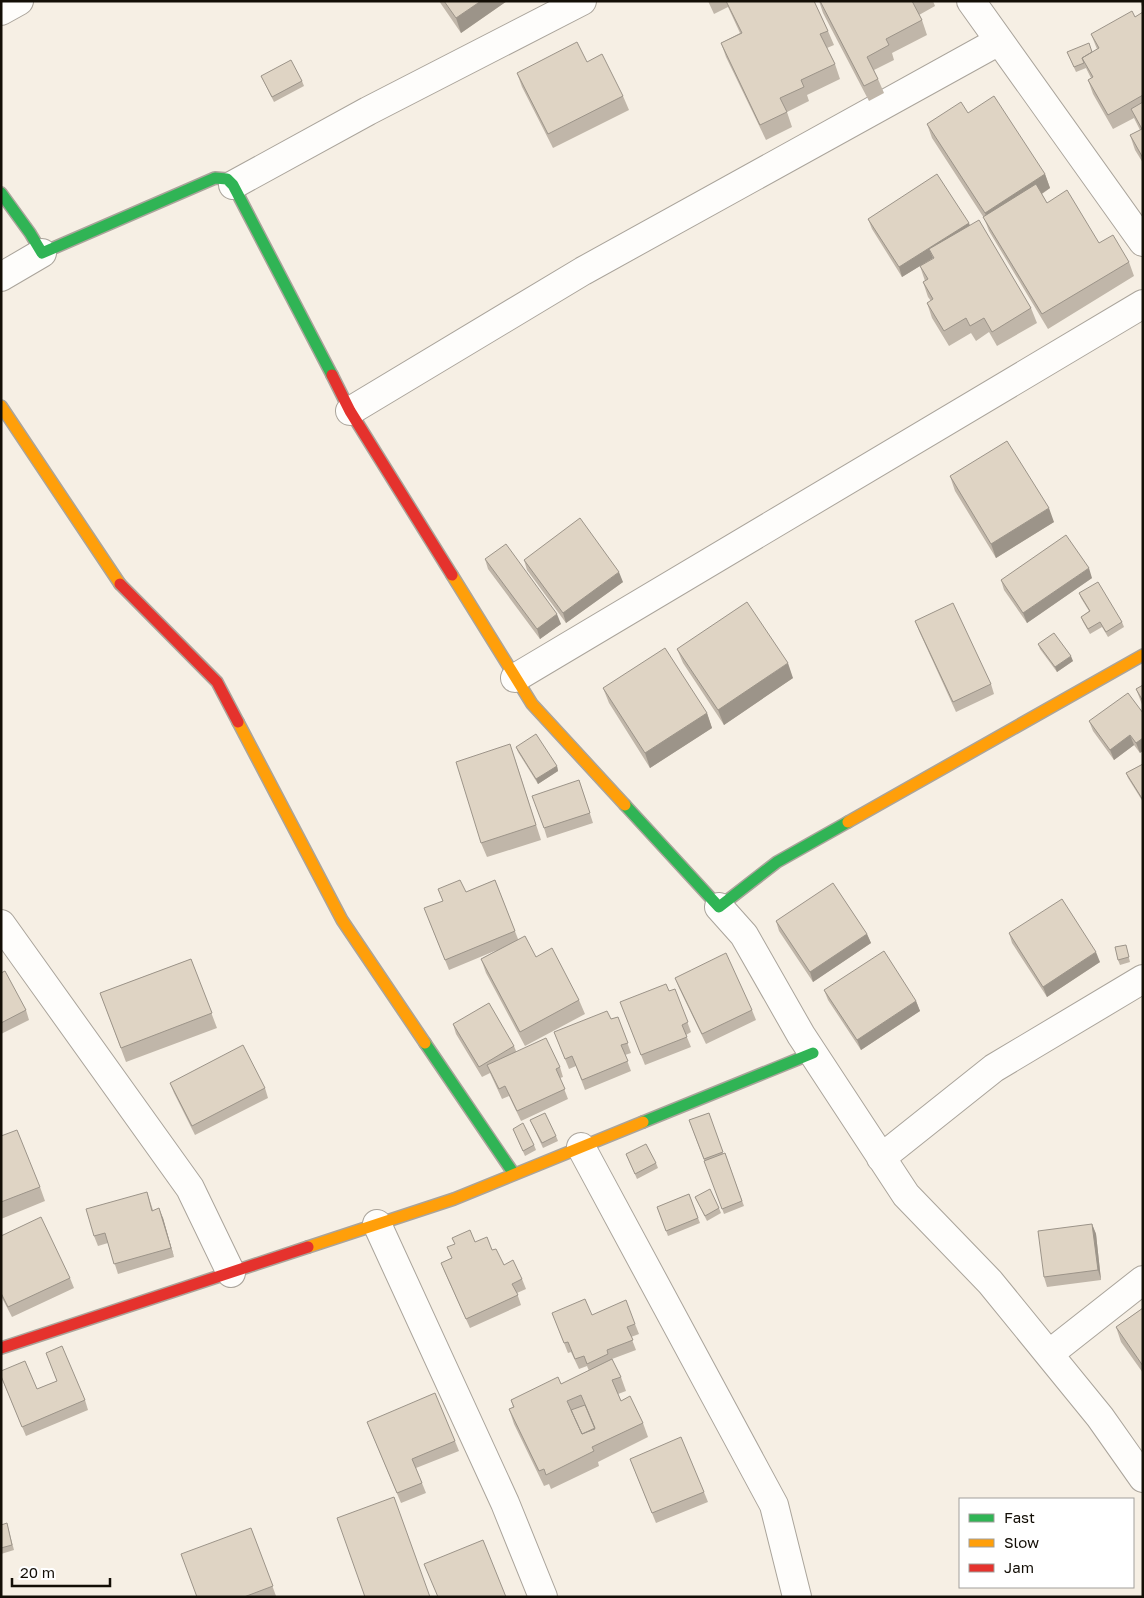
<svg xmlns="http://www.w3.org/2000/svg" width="1144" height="1598" viewBox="0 0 1144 1598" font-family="'Golos Text',sans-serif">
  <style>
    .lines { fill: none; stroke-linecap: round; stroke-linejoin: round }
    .street-casing { stroke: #aaa49b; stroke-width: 30 }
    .fast-casing { stroke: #aaa49b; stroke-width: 14 }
    .slow-casing { stroke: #aaa49b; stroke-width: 14 }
    .jam-casing { stroke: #aaa49b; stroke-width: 14 }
    .street { stroke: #fefdfb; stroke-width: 28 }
    .fast { stroke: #30b455; stroke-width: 11 }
    .slow { stroke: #ff9f0a; stroke-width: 11 }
    .jam { stroke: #e5322d; stroke-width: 11 }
    .wall { fill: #c0b6a9 }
    .shaded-wall { fill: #9c9489 }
    .building { fill: #dfd4c4; stroke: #9c9489; fill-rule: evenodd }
  </style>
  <rect width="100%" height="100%" fill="#f6efe4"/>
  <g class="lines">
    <!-- street casing -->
    <g class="street-casing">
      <path id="street" d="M971 1 1143 242
        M1 11 19 1
        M233 185 368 111 582 1
        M1 277 42 253
        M350 411 583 271 999 41
        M515 678 1143 304
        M719 907 744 935 801 1035 906 1195 990 1282 1100 1417 1143 1478
        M1 924 190 1188 231 1273
        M581 1147 774 1505 797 1597
        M881 1158 994 1068 1143 979
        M377 1224 505 1503 543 1597
        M1049 1354 1143 1280"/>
    </g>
    <!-- fast casing -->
    <g class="fast-casing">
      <path id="fast" d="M1 193 30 233 42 253 215 178 227 179 233 185 332 375
        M625 805 719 907 777 862 848 822
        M425 1043 514 1174
        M643 1122 813 1053"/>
    </g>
    <!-- slow casing -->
    <g class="slow-casing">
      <path id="slow" d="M1 406 120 584
        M452 575 532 704 625 805
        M238 722 342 920 425 1043
        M848 822 1143 655
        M308 1247 454 1199 643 1122"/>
    </g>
    <!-- jam casing -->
    <g class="jam-casing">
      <path id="jam" d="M332 375 350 411 452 575
        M120 584 217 682 238 722
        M1 1348 308 1247"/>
    </g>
    <!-- street -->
    <use href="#street" class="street"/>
    <!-- fast -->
    <use href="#fast" class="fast"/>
    <!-- slow -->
    <use href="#slow" class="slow"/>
    <!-- jam -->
    <use href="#jam" class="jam"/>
  </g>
  <!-- wall -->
  <path class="wall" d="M439 1H507L461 33Z
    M708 1H814L828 31 834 45 827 48 835 64 840 79 807 95 809 101 787 112 792 127 766 140 726 57 721 43 740 33 728 7 714 14Z
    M819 1H933L935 6 919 15 922 20 927 35 892 53 894 60 874 70 878 79 884 93 869 101 823 13Z
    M1140 1H1143V9Z
    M1143 12V163L1135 150 1130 135 1140 130 1134 118 1113 129 1093 94 1088 80 1091 78 1086 68 1076 72 1067 52H1092L1097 49 1091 34 1135 17Z
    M587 62 623 96 629 110 553 148 522 87 517 73Z
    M261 76 302 81 304 86 274 102Z
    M968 113 1045 174 1050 188 1042 194 1047 203 1099 243 1129 262 1134 276 1048 329 989 231 984 218 932 138 927 124Z
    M868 219 969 223 970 226 1031 308 1037 323 997 346 989 332 976 341 971 333 949 346 932 318 927 303 931 301 928 297 923 282 925 281 920 266 933 259V258L902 277 872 229Z
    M950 476 1054 522 996 558 955 491Z
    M485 559 561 624 540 639 488 569Z
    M524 560 623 582 566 623 527 570Z
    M1092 578 1027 623 1004 590 1001 580Z
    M1079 593 1122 622 1124 627 1108 637 1102 627 1090 634 1083 622 1081 617 1089 611 1081 598Z
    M915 621 991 684 994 694 956 712 919 631Z
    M1038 644 1073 661 1057 672 1040 649Z
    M677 649 793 678 724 725 683 663Z
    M1143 685V707L1136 689Z
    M603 688 707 713 712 728 650 768 609 703Z
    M1143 713 1140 753 1134 745 1114 760 1093 731 1089 721Z
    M516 747 557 766 558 771 538 784 518 752Z
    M515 759 541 840 487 857 481 843Z
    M1143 764V802L1128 778 1126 773Z
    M579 780 593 823 547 838 544 828Z
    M495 880 518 939 579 1000 585 1014 525 1046 486 973 481 959 497 950 449 970 428 918 443 901 438 889 466 892Z
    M776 921 867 934 871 943 813 982 779 931Z
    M1009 933 1100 962 1047 997 1012 943Z
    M1127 950 1130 962 1120 965 1118 960Z
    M191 959 217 1028 126 1062 100 993Z
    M1 973 26 1010 29 1020 1 1034Z
    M675 978 752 1010 756 1020 706 1044 679 988Z
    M675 989 691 1032 686 1035 691 1047 645 1065 624 1012Z
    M824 990 916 1001 920 1011 861 1050 828 1000Z
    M618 1017 631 1053 625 1055 631 1071 585 1090 576 1066 569 1069 554 1032 611 1019Z
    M453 1024 514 1046 516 1051 560 1067 563 1077 560 1078 568 1099 521 1121 509 1096 502 1099 490 1073 482 1077 456 1034Z
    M170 1083 265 1088 268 1098 195 1135 174 1093Z
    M709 1113 723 1154 725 1153 744 1206 724 1214 689 1120Z
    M530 1120 556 1136 558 1141 543 1148Z
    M513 1129 534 1145 536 1150 525 1156Z
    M1 1136 40 1187 45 1201 1 1219Z
    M626 1154 656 1163 658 1168 637 1179Z
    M147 1192 153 1210 163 1218 174 1257 118 1274 108 1243 98 1246 94 1236Z
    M689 1194 700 1223 668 1236 657 1207Z
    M695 1197 719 1208 721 1213 707 1221Z
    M1092 1224 1096 1234 1101 1280 1047 1287 1044 1277Z
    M1 1236 70 1278 74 1288 12 1317 1 1296Z
    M452 1238 475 1242 492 1250 504 1265 522 1279 526 1289 517 1293 521 1305 470 1328 445 1273 441 1263 452 1258 455 1244Z
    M1143 1308V1373L1121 1342 1116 1327Z
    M552 1313 592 1315 635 1324 639 1334 631 1337 636 1350 612 1359 621 1377 626 1391 618 1394 621 1401 643 1423 648 1437 598 1462 599 1466 551 1489 549 1484 544 1486 514 1424 509 1409 513 1407 511 1400 561 1384 589 1371 587 1366 579 1369 571 1352 568 1353Z
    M46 1353 85 1400 88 1410 26 1436 1 1377 37 1389 57 1381Z
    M367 1422 455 1441 459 1451 416 1468 426 1493 401 1503Z
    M630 1459 704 1492 708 1502 656 1523Z
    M7 1523 14 1550 1 1554V1525Z
    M251 1528 276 1596 274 1597H197Z"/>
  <!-- shaded-wall -->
  <path class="shaded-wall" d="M481 1H507L461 33 456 18Z
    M1045 174 1050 188 990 228 985 213Z
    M969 223 972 233 929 249 933 258 902 277 899 267Z
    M1049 508 1054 522 996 558 991 544Z
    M1089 568 1092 578 1027 623 1023 613Z
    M619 572 623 582 566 623 563 613Z
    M557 614 561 624 540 639 537 629Z
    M1071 656 1073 661 1057 672 1055 667Z
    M788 663 793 678 724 725 718 710Z
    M707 713 712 728 650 768 645 753Z
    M1130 735 1134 745 1114 760 1110 750Z
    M1143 738V751L1140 753 1136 743Z
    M557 766 558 771 538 784 536 779Z
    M867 934 871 943 813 982 810 972Z
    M1096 952 1100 962 1047 997 1043 987Z
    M916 1001 920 1011 861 1050 857 1040Z
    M159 1208 163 1218 174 1257 171 1248Z
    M1092 1224 1096 1234 1101 1280 1098 1270Z"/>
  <!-- building -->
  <path class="building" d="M444 1H481L456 18Z
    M726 1H814L828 31 820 34 835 64 801 80 804 87 780 98 787 112 760 125 721 43 742 33Z
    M820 1H912L922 20 886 39 889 45 867 57 878 79 864 86Z
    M1132 11 1135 17 1143 12V95L1108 115 1088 80 1093 77 1082 58 1099 48 1091 34Z
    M577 42 587 62 602 54 623 96 548 134 517 73Z
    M1089 43 1092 52 1082 58 1084 63 1074 67 1067 52Z
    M291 60 302 81 272 97 261 76Z
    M994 96 1045 174 985 213 927 124 961 102 968 113Z
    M1143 102V158L1130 135 1142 129 1131 109Z
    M937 174 969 223 899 267 868 219Z
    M1036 184 1047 203 1067 190 1099 243 1113 235 1129 262 1042 314 983 217Z
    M979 220 1031 308 992 332 984 318 970 326 966 318 944 331 927 303 933 299 923 282 928 279 920 266 934 258 929 249Z
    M1007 441 1049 508 991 544 950 476Z
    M580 518 619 572 563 613 524 560Z
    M1066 535 1089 568 1023 613 1001 580Z
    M506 544 557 614 537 629 485 559Z
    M1098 582 1122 622 1106 632 1100 622 1088 629 1081 617 1090 611 1079 593Z
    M747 602 788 663 718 710 677 649Z
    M953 603 991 684 953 702 915 621Z
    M1054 633 1071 656 1055 667 1038 644Z
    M665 648 707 713 645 753 603 688Z
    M1143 685V701L1136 689Z
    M1128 693 1143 713V738L1136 743 1130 735 1110 750 1089 721Z
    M536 734 557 766 536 779 516 747Z
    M510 744 536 825 481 843 456 762Z
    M1143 764V800L1126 773Z
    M579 780 590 813 544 828 532 796Z
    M460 880 466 892 495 880 515 931 445 960 424 908 443 901 438 889Z
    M833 883 867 934 810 972 776 921Z
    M1062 899 1096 952 1043 987 1009 933Z
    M525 936 536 957 552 948 579 1000 520 1032 481 959Z
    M1126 945 1129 957 1118 960 1115 947Z
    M884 951 916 1001 857 1040 824 990Z
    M726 953 752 1010 702 1034 675 978Z
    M191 959 212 1013 121 1048 100 993Z
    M5 971 26 1010 1 1023V973Z
    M666 984 669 991 675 989 688 1022 682 1025 687 1037 641 1055 620 1002Z
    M489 1003 514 1046 479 1067 453 1024Z
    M607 1011 611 1019 618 1017 628 1043 621 1045 628 1061 582 1080 572 1056 565 1059 554 1032Z
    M546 1038 560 1067 556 1069 565 1089 517 1111 505 1086 499 1089 487 1065Z
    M243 1045 265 1088 192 1126 170 1083Z
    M545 1113 556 1136 542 1143 530 1120Z
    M709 1113 723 1152 704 1159 689 1120Z
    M523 1123 534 1145 523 1151 513 1129Z
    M17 1130 40 1187 1 1202V1136Z
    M646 1144 656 1163 635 1174 626 1154Z
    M725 1153 742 1201 722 1209 704 1161Z
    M710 1189 719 1208 705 1216 695 1197Z
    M147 1192 152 1211 159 1208 171 1248 114 1264 105 1233 94 1236 86 1209Z
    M689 1194 698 1218 666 1231 657 1207Z
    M41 1217 70 1278 8 1307 1 1293V1236Z
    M1092 1224 1098 1270 1044 1277 1038 1231Z
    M470 1230 475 1242 487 1237 492 1250 496 1249 504 1265 513 1260 522 1279 512 1284 518 1295 466 1319 441 1263 452 1258 447 1247 455 1244 452 1238Z
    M585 1299 592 1315 626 1300 635 1324 627 1327 633 1340 607 1350 608 1354 587 1364 584 1356 575 1359 568 1342 564 1343 552 1313Z
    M1143 1308V1366L1116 1327Z
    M62 1346 85 1400 22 1427 1 1376V1371L25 1361 37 1389 57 1381 46 1353Z
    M612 1359 621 1377 612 1380 621 1401 630 1396 643 1423 592 1447 594 1451 546 1475 544 1469 539 1471 509 1409 514 1407 511 1400 558 1377 561 1384ZM581 1395 595 1428 582 1434 567 1401Z
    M435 1393 455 1441 412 1459 422 1483 397 1493 367 1422Z
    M585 1405 595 1429 582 1434 571 1410Z
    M681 1437 704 1492 652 1513 630 1459Z
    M394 1497 430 1597H365L337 1518Z
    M7 1523 12 1545 1 1548V1525Z
    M251 1528 273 1586 244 1597H197L181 1554Z
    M483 1540 506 1597H438L424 1564Z"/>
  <!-- border -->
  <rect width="1144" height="1598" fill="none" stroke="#130e06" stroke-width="5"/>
  <!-- legend -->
  <rect x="959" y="1498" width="175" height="90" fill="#ffffff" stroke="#a19f9b"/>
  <rect x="969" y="1514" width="25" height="8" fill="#30b455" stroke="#a19f9b"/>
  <text x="1004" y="1523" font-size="15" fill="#130e06">Fast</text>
  <rect x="969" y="1539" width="25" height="8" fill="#ff9f0a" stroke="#a19f9b"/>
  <text x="1004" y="1548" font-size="15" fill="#130e06">Slow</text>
  <rect x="969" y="1564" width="25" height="8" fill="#e5322d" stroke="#a19f9b"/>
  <text x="1004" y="1573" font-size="15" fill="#130e06">Jam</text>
  <!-- scale -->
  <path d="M12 1578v8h98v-8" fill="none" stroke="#130e06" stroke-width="2.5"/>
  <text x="20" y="1578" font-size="15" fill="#130e06" stroke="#ffffff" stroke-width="4" paint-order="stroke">20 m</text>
</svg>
